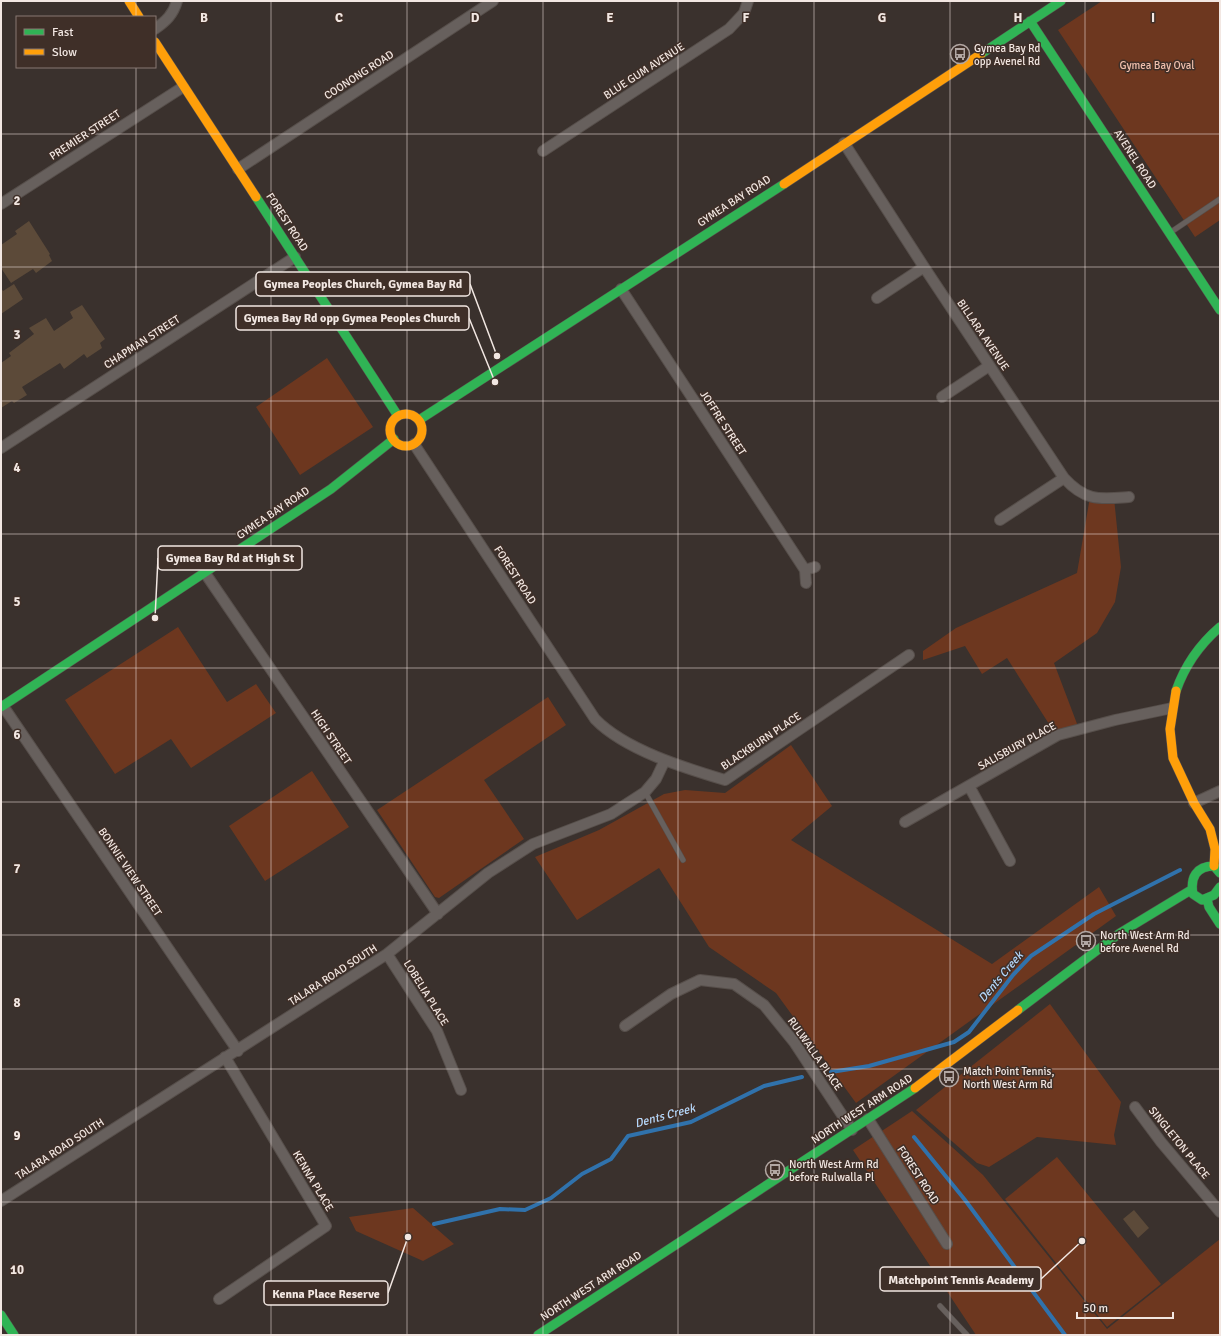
<svg xmlns="http://www.w3.org/2000/svg" width="1221" height="1336" viewBox="0 0 1221 1336" font-family="Signika,sans-serif">
  <style>
    .green { fill: #6d371f }
    .lines { fill: none; stroke-linecap: round; stroke-linejoin: round }
    .stream { stroke: #3072ac; stroke-width: 4 }
    .building { fill: #5c4a39 }
    .lane-casing { stroke: #574f4b; stroke-width: 6 }
    .street-casing { stroke: #574f4b; stroke-width: 12 }
    .fast-casing { stroke: #574f4b; stroke-width: 10 }
    .slow-casing { stroke: #574f4b; stroke-width: 10 }
    .lane { stroke: #67605d; stroke-width: 5 }
    .street { stroke: #67605d; stroke-width: 10 }
    .fast { stroke: #30b455; stroke-width: 9 }
    .slow { stroke: #ff9f0a; stroke-width: 9 }
    .grid { fill: none; stroke: #f2e7e2; stroke-width: 1; stroke-opacity: 0.55 }
    .labels { text-anchor: middle; dominant-baseline: central; stroke-width: 3; stroke-linejoin: round; paint-order: stroke }
    .poi-label { font-size: 11px; fill: #f2e7e2; stroke: #3f2f28; text-anchor: start }
    .park-label { font-size: 11px; fill: #efbfac; stroke: #3f2f28 }
    .street-label { font-size: 11px; fill: #f2e7e2; stroke: #3f2f28 }
    .water-label { font-size: 12px; font-style: italic; fill: #b4d7fa; stroke: #3f2f28 }
    .grid-label { font-size: 13px; text-anchor: middle; font-weight: bold; fill: #f2e7e2; stroke: #3f2f28; stroke-width: 3; stroke-linejoin: round; paint-order: stroke }
    .leader { fill: none; stroke: #f2e7e2; stroke-width: 1.5 }
    .callout-dot { fill: #f2e7e2; stroke: #3f2f28; stroke-width: 1.5 }
    .callout { fill: #3f2f28; stroke: #f2e7e2; stroke-width: 1.5 }
    .callout-label { font-size: 12px; text-anchor: middle; font-weight: bold; fill: #f2e7e2 }
  </style>
  <rect width="100%" height="100%" fill="#3a312d"/>
  <!-- green -->
  <path class="green" d="M1102 1H1220V220L1195 237 1058 30Z
    M327 358 373 427 300 475 256 407Z
    M1090 497 1114 498 1121 567 1115 602 1097 633 1054 663 1079 729 1056 735 1007 658 982 674 965 646 923 660V651L956 628 1077 573Z
    M178 627 227 702 256 684 276 713 191 768 171 739 115 774 65 700Z
    M548 697 566 725 484 780 524 839 439 898 435 897 377 810Z
    M791 745 832 806 791 840 992 964 1099 887 1116 916 856 1103 776 993 709 947 659 868 577 920 535 857 599 830 664 794 685 790 725 793Z
    M312 771 349 827 265 881 229 826Z
    M1050 1004 1121 1102 1114 1135 1116 1145 1037 1137 989 1167 977 1163 916 1110Z
    M912 1111 983 1175 1107 1329 1220 1239V1335H976L853 1150Z
    M1057 1157 1161 1284 1107 1327 1005 1199Z
    M413 1208 454 1244 423 1261 356 1231 349 1217Z"/>
  <g class="lines">
    <!-- stream -->
    <path class="stream" d="M831 1072 869 1066 954 1042 969 1032 1013 975 1031 956 1094 914 1180 870
      M914 1137 965 1200 1065 1335
      M434 1224 500 1209 525 1210 551 1198 582 1174 611 1159 628 1136 691 1122 764 1086 802 1077"/>
  </g>
  <!-- building -->
  <path class="building" d="M29 221 50 254 49 255 52 261 36 273 33 269 11 283 1 268V245L17 234 15 231Z
    M14 284 23 299 1 314V288L3 291Z
    M82 305 105 339 100 343 102 348 87 358 84 354 64 369 60 363 22 387 27 395 14 403 12 401 1 408V363L11 356 9 353 34 334 29 328 46 318 54 331 73 318 70 312Z
    M1134 1210 1149 1228 1138 1238 1123 1219Z"/>
  <g class="lines">
    <!-- lane casing -->
    <g class="lane-casing">
      <path id="lane" d="M1171 232 1220 199
        M645 792 683 860
        M940 1306 967 1335"/>
    </g>
    <!-- street casing -->
    <g class="street-casing">
      <path id="street" d="M155 29C166 21 173 15 177 1
        M844 143 924 267 1064 478C1086 502 1100 499 1129 497
        M543 151 729 29 744 13 748 1
        M238 169 493 1
        M1 204 183 87
        M621 289 805 570 815 567
        M877 298 924 267
        M942 397 989 366
        M414 444 595 719C625 750 685 768 725 780L909 655
        M1 448 295 257
        M1000 520 1064 478
        M805 570 806 583
        M205 573 438 914
        M3 706 238 1051
        M969 786 1010 861
        M1194 803 1220 791
        M905 822 1058 735 1115 720 1172 708
        M387 954 437 1031 461 1090
        M625 1026 671 994 700 980 734 984 764 1005 794 1042 852 1130
        M1135 1107 1161 1142 1220 1212
        M868 1119 947 1244
        M1 1201 387 954 488 873 533 844 611 814 645 792 656 779 665 760
        M219 1299 326 1226 225 1057"/>
    </g>
    <!-- fast casing -->
    <g class="fast-casing">
      <path id="fast" d="M1030 21 1220 310
        M981 54 1061 1
        M256 197 398 416
        M419 420 784 184
        M1176 691C1185 665 1199 645 1220 627
        M1 707 331 489 394 439
        M1220 873 1214 866C1196 866 1190 878 1193 894L1202 900 1214 895 1220 887
        M1207 899 1209 907 1220 924
        M1018 1010 1120 933 1191 890
        M1 1315 14 1335
        M538 1335 915 1088"/>
    </g>
    <!-- slow casing -->
    <g class="slow-casing">
      <path id="slow" d="M129 1 139 17
        M155 42 256 197
        M784 184 981 54
        M390 430a16 16 0 1 1 32 0a16 16 0 1 1-32 0Z
        M1176 691 1170 729 1173 758 1194 803 1210 829 1215 849 1214 866
        M915 1088 1018 1010"/>
    </g>
    <!-- lane -->
    <use href="#lane" class="lane"/>
    <!-- street -->
    <use href="#street" class="street"/>
    <!-- fast -->
    <use href="#fast" class="fast"/>
    <!-- slow -->
    <use href="#slow" class="slow"/>
  </g>
  <!-- grid -->
  <path class="grid" d="M136 1V17M271 1V1335M407 1V1335M543 1V1335M678 1V1335M814 1V1335M950 1V1335M1085 1V1335M136 67V1335M1 134H1220M1 267H1220M1 401H1220M1 534H1220M1 668H1220M1 802H1220M1 935H1220M1 1069H1220M1 1202H1220"/>
  <!-- icons -->
  <defs>
    <g id="bus-ring" transform="scale(1)"><circle r="9.5" fill="#3f2f28" stroke="#b2a7a3" stroke-width="1.5"/><path d="M-5-6H5V4H4V6H2V4H-2V6H-4V4H-5ZM-3.5-4V0h7V-4ZM-3.5 1.2v1.5H-2V1.2ZM2 1.2v1.5H3.5V1.2Z" fill="#b2a7a3"/></g>
  </defs>
  <g fill-rule="evenodd">
    <use href="#bus-ring" x="960" y="54"/>
    <use href="#bus-ring" x="1086" y="941"/>
    <use href="#bus-ring" x="949" y="1077"/>
    <use href="#bus-ring" x="775" y="1170"/>
  </g>
  <g class="labels">
    <!-- poi labels -->
    <g class="poi-label">
      <text x="974" y="48">Gymea Bay Rd<tspan x="974" dy="13">opp Avenel Rd</tspan></text>
      <text x="1100" y="935">North West Arm Rd<tspan x="1100" dy="13">before Avenel Rd</tspan></text>
      <text x="963" y="1071">Match Point Tennis,<tspan x="963" dy="13">North West Arm Rd</tspan></text>
      <text x="789" y="1164">North West Arm Rd<tspan x="789" dy="13">before Rulwalla Pl</tspan></text>
    </g>
    <!-- park labels -->
    <g class="park-label">
      <text x="1157" y="65">Gymea Bay Oval</text>
    </g>
    <!-- street labels -->
    <g class="street-label">
      <text transform="translate(644 71) rotate(-33)">BLUE GUM AVENUE</text>
      <text transform="translate(359 75) rotate(-33)">COONONG ROAD</text>
      <text transform="translate(85 135) rotate(-33)">PREMIER STREET</text>
      <text transform="translate(1135 159) rotate(57)">AVENEL ROAD</text>
      <text transform="translate(734 201) rotate(-33)">GYMEA BAY ROAD</text>
      <text transform="translate(287 222) rotate(57)">FOREST ROAD</text>
      <text transform="translate(983 335) rotate(56)">BILLARA AVENUE</text>
      <text transform="translate(142 342) rotate(-33)">CHAPMAN STREET</text>
      <text transform="translate(723 423) rotate(57)">JOFFRE STREET</text>
      <text transform="translate(273 513) rotate(-34)">GYMEA BAY ROAD</text>
      <text transform="translate(515 575) rotate(57)">FOREST ROAD</text>
      <text transform="translate(331 737) rotate(56)">HIGH STREET</text>
      <text transform="translate(761 741) rotate(-34)">BLACKBURN PLACE</text>
      <text transform="translate(1017 746) rotate(-29)">SALISBURY PLACE</text>
      <text transform="translate(130 872) rotate(56)">BONNIE VIEW STREET</text>
      <text transform="translate(333 975) rotate(-33)">TALARA ROAD SOUTH</text>
      <text transform="translate(426 993) rotate(58)">LOBELIA PLACE</text>
      <text transform="translate(815 1054) rotate(55)">RULWALLA PLACE</text>
      <text transform="translate(862 1109) rotate(-33)">NORTH WEST ARM ROAD</text>
      <text transform="translate(1179 1143) rotate(51)">SINGLETON PLACE</text>
      <text transform="translate(60 1149) rotate(-33)">TALARA ROAD SOUTH</text>
      <text transform="translate(918 1175) rotate(57)">FOREST ROAD</text>
      <text transform="translate(313 1181) rotate(59)">KENNA PLACE</text>
      <text transform="translate(591 1286) rotate(-33)">NORTH WEST ARM ROAD</text>
    </g>
    <!-- water labels -->
    <g class="water-label">
      <text transform="translate(1001 977) rotate(-50)">Dents Creek</text>
      <text transform="translate(665 1116) rotate(-15)">Dents Creek</text>
    </g>
  </g>
  <g class="grid-label">
    <text x="204" y="22">B</text>
    <text x="339" y="22">C</text>
    <text x="475" y="22">D</text>
    <text x="610" y="22">E</text>
    <text x="746" y="22">F</text>
    <text x="882" y="22">G</text>
    <text x="1018" y="22">H</text>
    <text x="1153" y="22">I</text>
    <text x="17" y="205">2</text>
    <text x="17" y="339">3</text>
    <text x="17" y="472">4</text>
    <text x="17" y="606">5</text>
    <text x="17" y="739">6</text>
    <text x="17" y="873">7</text>
    <text x="17" y="1007">8</text>
    <text x="17" y="1140">9</text>
    <text x="17" y="1274">10</text>
  </g>
  <!-- callouts -->
  <path class="leader" d="M497 356L470 284M495 382L469 318M155 618L158 558M1082 1241L1041 1279M408 1237L388 1293"/>
  <g class="callout-dot">
    <circle cx="497" cy="356" r="4"/>
    <circle cx="495" cy="382" r="4"/>
    <circle cx="155" cy="618" r="4"/>
    <circle cx="1082" cy="1241" r="4"/>
    <circle cx="408" cy="1237" r="4"/>
  </g>
  <g class="callout">
    <rect x="256" y="272" width="214" height="24" rx="4"/>
    <rect x="236" y="306" width="233" height="24" rx="4"/>
    <rect x="158" y="546" width="144" height="24" rx="4"/>
    <rect x="880" y="1267" width="161" height="24" rx="4"/>
    <rect x="264" y="1281" width="124" height="24" rx="4"/>
  </g>
  <g class="callout-label">
    <text x="363" y="288">Gymea Peoples Church, Gymea Bay Rd</text>
    <text x="352" y="322">Gymea Bay Rd opp Gymea Peoples Church</text>
    <text x="230" y="562">Gymea Bay Rd at High St</text>
    <text x="961" y="1284">Matchpoint Tennis Academy</text>
    <text x="326" y="1298">Kenna Place Reserve</text>
  </g>
  <!-- border -->
  <rect width="1221" height="1336" fill="none" stroke="#f2e7e2" stroke-width="4"/>
  <!-- legend -->
  <rect x="16" y="16" width="140" height="52" fill="#3f2f28" stroke="#877972"/>
  <rect x="24" y="29" width="20" height="6" fill="#30b455" stroke="#877972"/>
  <text x="52" y="36" font-size="12" fill="#f2e7e2">Fast</text>
  <rect x="24" y="49" width="20" height="6" fill="#ff9f0a" stroke="#877972"/>
  <text x="52" y="56" font-size="12" fill="#f2e7e2">Slow</text>
  <!-- scale -->
  <path d="M1077 1312v6h96v-6" fill="none" stroke="#f2e7e2" stroke-width="2"/>
  <text x="1083" y="1312" font-size="12" fill="#f2e7e2" stroke="#3f2f28" stroke-width="3" paint-order="stroke">50 m</text>
</svg>
